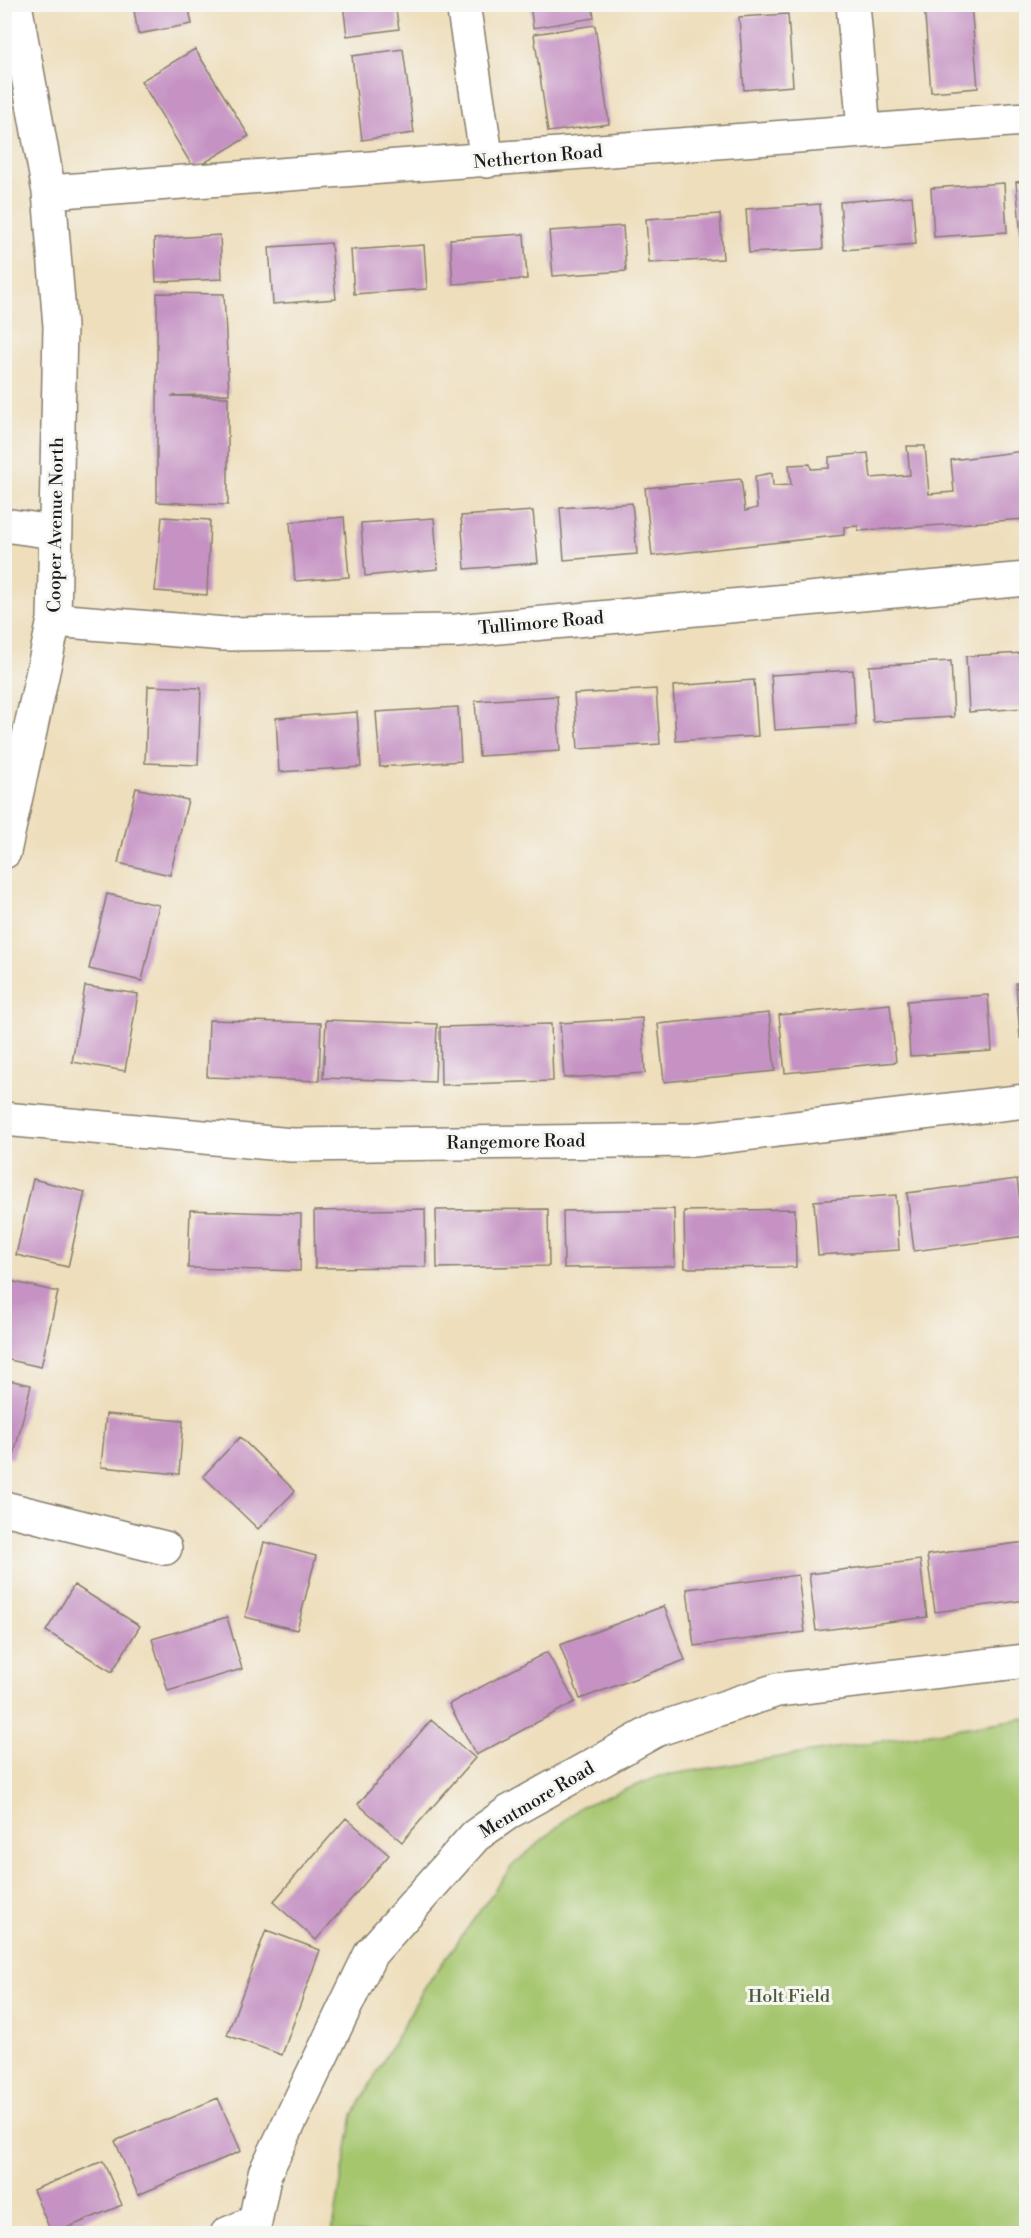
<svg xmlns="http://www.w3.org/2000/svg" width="1031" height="2238" viewBox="0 0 1031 2238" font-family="'Libre Bodoni',serif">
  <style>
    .green { fill: #a6c66e; stroke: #617145; stroke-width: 1.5 }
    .building { fill: #c592c3 }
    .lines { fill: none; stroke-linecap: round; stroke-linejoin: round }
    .minor-casing { stroke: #857d6c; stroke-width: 36 }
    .minor { stroke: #fff; stroke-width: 33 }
    .labels { text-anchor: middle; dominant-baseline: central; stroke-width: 6; stroke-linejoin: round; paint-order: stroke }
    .street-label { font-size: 18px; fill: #1c1c1c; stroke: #f6f6f2 }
    .park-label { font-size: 18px; fill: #4c5839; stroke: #f6f6f2 }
  </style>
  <rect width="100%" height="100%" fill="#f6f6f2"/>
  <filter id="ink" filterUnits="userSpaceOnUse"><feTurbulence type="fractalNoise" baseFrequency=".0167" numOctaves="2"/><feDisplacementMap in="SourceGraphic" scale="12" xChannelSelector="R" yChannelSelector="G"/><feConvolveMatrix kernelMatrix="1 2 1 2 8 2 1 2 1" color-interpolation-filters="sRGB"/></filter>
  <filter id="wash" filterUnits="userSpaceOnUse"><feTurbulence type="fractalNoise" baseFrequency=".008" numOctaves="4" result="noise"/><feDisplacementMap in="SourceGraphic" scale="24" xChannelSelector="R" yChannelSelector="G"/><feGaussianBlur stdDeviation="1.35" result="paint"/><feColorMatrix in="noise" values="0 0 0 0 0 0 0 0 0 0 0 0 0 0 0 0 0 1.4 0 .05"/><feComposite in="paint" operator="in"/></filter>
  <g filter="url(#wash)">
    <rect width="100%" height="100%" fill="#eedebc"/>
    <!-- green -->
    <path class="green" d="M1026 1718V2233H332L353 2115 423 1990 512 1866 580 1807 660 1776Z"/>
    <g id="blocks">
      <!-- building -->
      <path class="building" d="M133 4H188L192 24 138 34Z
        M343 4H395L399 29 347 36Z
        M530 4H592L594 18 533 28Z
        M924 4H971L978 88 931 92Z
        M788 14 793 86 744 90 739 17Z
        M595 25 609 124 548 132 534 34Z
        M195 49 249 136 194 169 141 81Z
        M403 49 414 133 362 140 352 56Z
        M1026 181V248H1022L1016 182Z
        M1004 183 1007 232 934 237 931 188Z
        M912 196 916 244 844 250 840 202Z
        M820 204 823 249 749 253 746 209Z
        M720 214 723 259 649 263 646 219Z
        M623 226 626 271 553 276 549 231Z
        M524 234 527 279 453 284 450 239Z
        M220 235 222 279 156 282 154 239Z
        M331 243 336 299 273 304 269 247Z
        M424 245 427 289 354 294 351 250Z
        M157 293 224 294 229 394 171 396 228 397V505L157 502Z
        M907 446H925L929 494 954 492 951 460 1024 451 1026 519 859 531 858 526 844 527V535L652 556 645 488 741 479 745 511 757 508 755 476 772 473 773 486 791 485 789 465 810 464 811 469 829 468V457L868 453 871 478 910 475Z
        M632 503 637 554 564 560 560 508Z
        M533 511 538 563 465 569 461 516Z
        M162 517 210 520 207 595 155 591Z
        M344 517 349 577 295 581 290 522Z
        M434 518 438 569 365 576 361 523Z
        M1026 653V708L969 712 966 656Z
        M951 661 954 717 873 722 869 666Z
        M853 670 856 725 775 730 771 675Z
        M754 680 758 736 676 741 673 686Z
        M148 686 201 688 198 765 145 763Z
        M656 689 660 744 578 749 574 694Z
        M557 696 560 751 479 756 475 701Z
        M458 707 461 761 380 767 376 712Z
        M357 712 361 767 279 772 276 718Z
        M136 788 188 800 170 875 118 863Z
        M107 894 159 905 142 981 89 969Z
        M1026 982V1038H1020L1016 983Z
        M85 986 138 994 125 1071 72 1062Z
        M988 995 992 1051 910 1056 907 1001Z
        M890 1004 896 1062 785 1073 779 1015Z
        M769 1013 775 1071 664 1082 658 1024Z
        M642 1018 645 1073 564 1078 560 1023Z
        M209 1020 321 1023 319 1081 207 1077Z
        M326 1020 437 1024 435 1082 323 1078Z
        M551 1024 553 1081 441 1085 440 1027Z
        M33 1179 85 1192 68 1267 16 1255Z
        M1017 1179 1025 1236 914 1251 907 1193Z
        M896 1195 899 1250 818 1255 814 1201Z
        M425 1209 426 1267 315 1268 314 1211Z
        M548 1209 549 1266 437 1268 436 1210Z
        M674 1209 675 1266 564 1268 563 1211Z
        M795 1209 796 1267 685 1268 684 1211Z
        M190 1210 301 1214 300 1271 188 1268Z
        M6 1280 58 1292 41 1367 5 1359Z
        M4 1379 31 1385 13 1459 4 1457Z
        M106 1414 183 1421 179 1474 101 1467Z
        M240 1437 295 1491 258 1529 203 1476Z
        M264 1542 316 1556 297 1630 245 1617Z
        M1026 1542V1600L935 1612 927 1555Z
        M920 1560 927 1617 816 1631 809 1574Z
        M798 1575 805 1632 694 1646 687 1589Z
        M74 1585 140 1626 112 1672 46 1631Z
        M664 1606 685 1660 580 1699 560 1645Z
        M227 1617 242 1669 168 1691 152 1639Z
        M547 1652 575 1702 476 1755 449 1704Z
        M431 1720 475 1758 402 1842 358 1804Z
        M346 1818 389 1855 316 1940 273 1902Z
        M266 1930 320 1950 282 2055 227 2035Z
        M218 2098 241 2151 138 2195 115 2141Z
        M103 2161 122 2205 52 2234 33 2190Z"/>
    </g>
  </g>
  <g filter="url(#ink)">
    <use href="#blocks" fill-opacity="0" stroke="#857d6c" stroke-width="1.5"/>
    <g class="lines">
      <!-- minor casing -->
      <g class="minor-casing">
        <path id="minor" d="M463 4 487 161
          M853 4 864 130
          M49 192 1026 119
          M4 525 54 532
          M54 620 225 634 456 631 1026 579
          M4 852 54 620 60 326 49 192 15 4
          M4 1119 292 1145 692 1140 1026 1101
          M4 1508 165 1548
          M227 2234 255 2222 265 2173 371 1953 475 1836 509 1812 656 1730 777 1690 1026 1661"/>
      </g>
      <!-- minor -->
      <use href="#minor" class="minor"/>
    </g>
  </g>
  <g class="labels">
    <!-- street labels -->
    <g class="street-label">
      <text transform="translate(538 157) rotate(-5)">Netherton Road</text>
      <text transform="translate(56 525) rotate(-89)">Cooper Avenue North</text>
      <text transform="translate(541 623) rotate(-5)">Tullimore Road</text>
      <text transform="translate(516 1142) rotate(-1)">Rangemore Road</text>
      <text transform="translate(537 1800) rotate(-31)">Mentmore Road</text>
    </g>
    <!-- park labels -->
    <g class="park-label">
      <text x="789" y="1996">Holt Field</text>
    </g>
  </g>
  <!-- margin -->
  <rect width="1031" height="2238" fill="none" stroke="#f6f6f2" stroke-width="24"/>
</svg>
